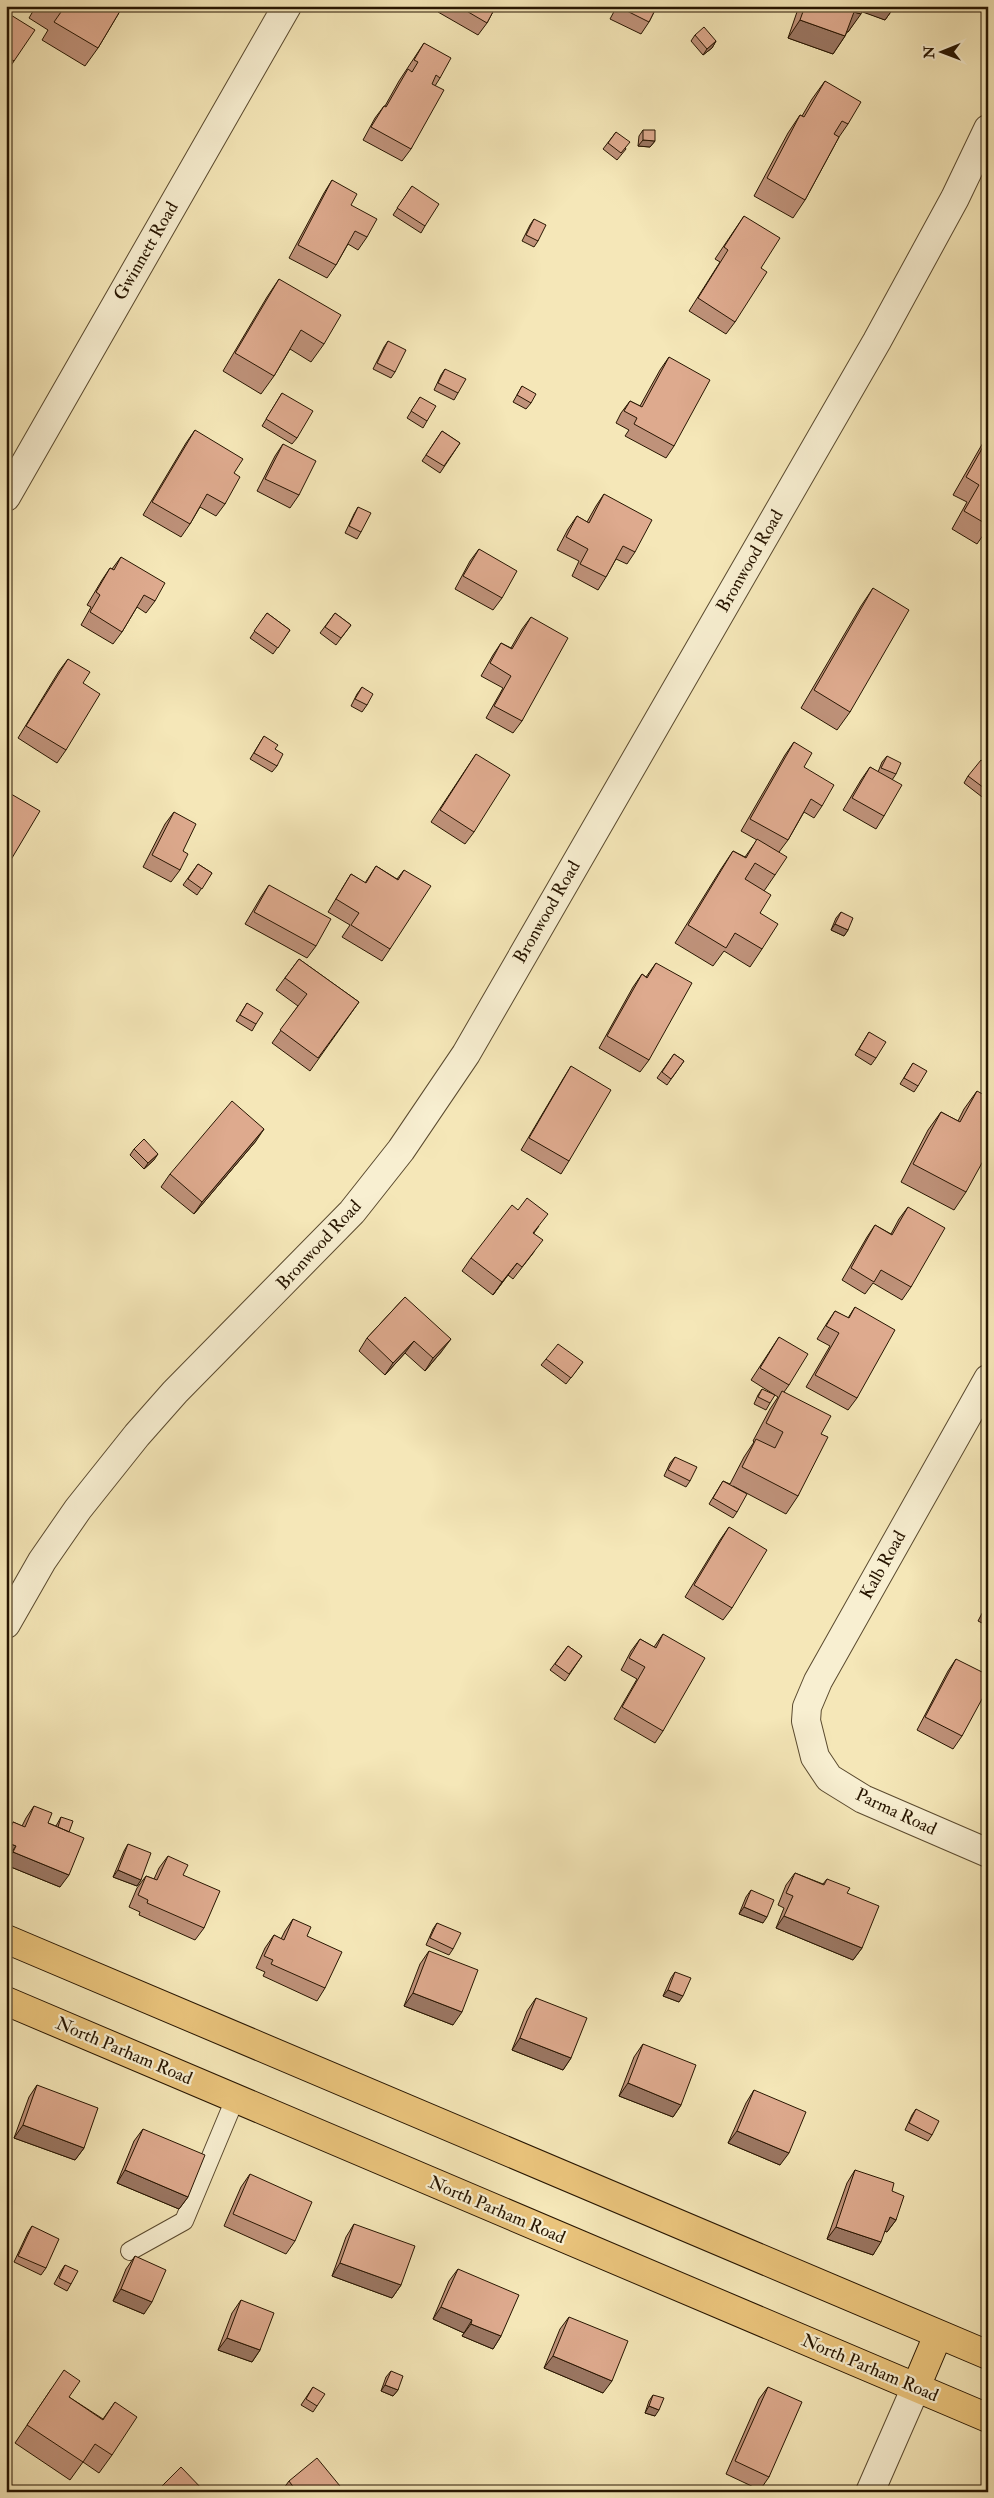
<svg xmlns="http://www.w3.org/2000/svg" width="994" height="2498" viewBox="0 0 994 2498" font-family="'IM FELL Double Pica',serif">
  <style>
    .lines { fill: none; stroke-linecap: round; stroke-linejoin: round }
    .service-casing { stroke: #5a4a2f; stroke-width: 20 }
    .minor-casing { stroke: #5a4a2f; stroke-width: 30 }
    .tertiary-casing { stroke: #5a4a2f; stroke-width: 30 }
    .trunk-casing { stroke: #271501; stroke-width: 30 }
    .service { stroke: #f8efd1; stroke-width: 18 }
    .minor { stroke: #f8efd1; stroke-width: 28 }
    .tertiary { stroke: #f8efd1; stroke-width: 28 }
    .trunk { stroke: #eac47c; stroke-width: 28 }
    .wall { fill: #bf927a; stroke: #271501 }
    .shaded-wall { fill: #9b7763; stroke: #271501 }
    .building { fill: #deaa8e; stroke: #271501 }
    .labels { text-anchor: middle; dominant-baseline: central; stroke-width: 4.5; stroke-linejoin: round; paint-order: stroke }
    .street-label { font-size: 18px; fill: #271501; stroke: #f8efd1 }
  </style>
  <rect width="100%" height="100%" fill="#f5e7b8"/>
  <filter id="stains"><feTurbulence type="fractalNoise" baseFrequency=".004" numOctaves="4"/><feColorMatrix values="0 0 0 0 .2 0 0 0 0 .09 0 0 0 0 .02 0 0 0 .5 -.17"/></filter>
  <radialGradient id="worn" r=".72"><stop offset=".6" stop-color="#630" stop-opacity="0"/><stop offset="1" stop-color="#630" stop-opacity=".3"/></radialGradient>
  <g class="lines">
    <!-- service casing -->
    <g class="service-casing">
      <path id="service" d="M130 2251 184 2221 235 2099"/>
    </g>
    <!-- minor casing -->
    <g class="minor-casing">
      <path id="minor" d="M6 497 287 6
        M988 1379 818 1681 807 1707 806 1721 815 1757 829 1778 863 1799 988 1853
        M870 2492 916 2387"/>
    </g>
    <!-- tertiary casing -->
    <g class="tertiary-casing">
      <path id="tertiary" d="M6 1624 42 1561 78 1509 137 1435 175 1392 352 1212 401 1150 466 1054 877 341 955 198 988 129"/>
    </g>
    <!-- trunk casing -->
    <g class="trunk-casing">
      <path id="trunk" d="M6 1939 988 2355
        M6 2001 988 2418
        M916 2387 938 2335"/>
    </g>
    <!-- service -->
    <use href="#service" class="service"/>
    <!-- minor -->
    <use href="#minor" class="minor"/>
    <!-- tertiary -->
    <use href="#tertiary" class="tertiary"/>
    <!-- trunk -->
    <use href="#trunk" class="trunk"/>
  </g>
  <!-- wall -->
  <path class="wall" d="M36 6H123L98 48 85 66 42 40 48 30 29 18Z
    M441 6H496L487 23 478 35 438 12Z
    M617 6H657L649 22 641 34 610 19Z
    M796 6H895L885 20 862 11 848 32H847L845 36 833 54 788 38 798 9Z
    M6 12 14 61 6 73Z
    M695 35 716 41 712 48 703 55 691 41Z
    M424 43 440 78 435 86 411 149 402 161 363 140 375 118 384 106H385L399 81Z
    M825 81 848 124 839 137 805 200 793 218 754 196 788 133 800 115 802 116 812 99Z
    M643 130 655 141 650 147 638 146 639 136Z
    M616 132 626 149 617 160 603 149Z
    M332 180 351 205 367 237 358 250 348 244 336 265 327 278 289 258 324 193Z
    M412 186 425 226 421 233 393 215Z
    M744 216 761 268 735 322 726 334 689 311 720 262 715 259Z
    M534 219 538 241 534 247 522 241 530 225Z
    M279 279 324 344 311 362 290 349 274 376 261 394 223 371 267 297Z
    M388 341 395 372 391 378 373 369 384 347Z
    M669 357 674 446 666 458 625 436 629 430 616 423 621 413 630 401 640 406 660 370Z
    M445 369 458 393 454 400 434 390 441 375Z
    M522 386 531 403 526 409 513 402Z
    M282 393 297 438 292 444 262 426Z
    M420 397 427 421 423 428 407 418Z
    M195 430 234 473 225 504 216 516 200 507 190 524 181 537 143 515 186 443Z
    M442 431 460 443 440 473 422 461Z
    M988 434V528L977 544 952 529 967 502 953 495Z
    M283 444 299 495 290 508 257 491 275 456Z
    M604 494 635 552 627 564 616 559 606 577 598 590 572 576 579 561 557 550 568 529 577 516 587 522 596 506Z
    M358 507 361 532 357 539 345 533 354 514Z
    M479 549 502 598 493 610 455 589 470 561Z
    M121 557 155 601 146 613 137 607 122 632 113 644 81 625 91 607 87 605 102 580 110 568 112 569Z
    M873 588 850 712 837 730 801 708 861 606Z
    M267 613 290 630 273 654 250 638Z
    M335 613 351 625 336 645 320 633Z
    M531 617 522 721 513 733 486 718 503 688 481 676 493 655 501 643 511 648 522 629Z
    M68 659 83 683 66 750 57 763 18 738 59 671Z
    M362 687 367 705 362 712 351 706 357 694Z
    M264 736 275 749 277 766 272 772 250 759Z
    M794 742 804 767 822 806 814 818 804 812 788 840 779 852 775 875 764 891 760 913 762 949 750 967 724 951 713 966 675 943 721 869 733 851 745 857 757 840 741 831 785 755Z
    M476 754 474 832 465 844 431 822Z
    M887 756 896 774 892 780 884 816 876 829 843 810 861 780 870 767 878 772 882 762Z
    M988 765V797L986 800 964 783 968 776Z
    M174 812 183 851 180 870 171 882 143 867 165 824Z
    M198 864 212 873 197 895 183 885Z
    M376 866 397 879 404 870 390 949 382 961 342 937 350 925 328 912 343 887 351 874 365 883Z
    M269 885 316 946 307 958 245 924 261 897Z
    M841 912 848 930 844 936 831 930 836 918Z
    M299 959 359 1002 310 1071 272 1043 298 1006 276 990Z
    M656 963 649 1060 640 1072 599 1048 633 987 642 974 646 977Z
    M247 1003 256 1024 252 1031 236 1021Z
    M869 1032 876 1058 871 1065 855 1055Z
    M674 1054 684 1061 667 1085 657 1078Z
    M913 1063 918 1086 914 1092 900 1084Z
    M571 1066 569 1161 561 1174 521 1150 563 1079Z
    M977 1091 966 1192 954 1210 901 1182 928 1130 941 1112 958 1121 964 1109Z
    M256 1141 194 1214 161 1187 170 1174Z
    M134 1149 154 1160 144 1169 130 1155Z
    M908 1207 911 1287 902 1300 873 1283 865 1294 842 1280 867 1237 875 1225 891 1234 899 1219Z
    M539 1226 534 1233V1252L513 1279 508 1275 493 1295 462 1271 471 1258Z
    M405 1297 442 1351 425 1371 405 1353 385 1375 359 1351 367 1338Z
    M855 1307 857 1398 848 1410 806 1387 830 1346 817 1339 827 1323 835 1311 848 1318Z
    M779 1337 789 1385 784 1392 821 1434 798 1496 786 1514 733 1486 737 1512 733 1518 709 1504 723 1481 730 1484 744 1457 754 1442 753 1441 770 1409 778 1397 751 1380Z
    M546 1359 583 1362 566 1384 541 1365Z
    M762 1389 770 1403 766 1410 754 1404 758 1395Z
    M675 1457 690 1481 686 1487 664 1476 670 1463Z
    M729 1527 732 1608 723 1620 685 1597 720 1540Z
    M988 1602V1626L978 1621Z
    M663 1634V1731L655 1743 614 1719 637 1679 621 1670 631 1651 640 1639 654 1647Z
    M568 1646 582 1656 565 1681 550 1670Z
    M956 1659 962 1736 953 1749 917 1730 948 1671Z
    M34 1806 48 1823 56 1826 61 1817 69 1832 60 1887 6 1865V1861L7 1858H6V1832L13 1822 22 1826 26 1818Z
    M128 1844 141 1880 137 1886 113 1877 124 1851Z
    M168 1856 183 1875 204 1928 195 1940 139 1915 140 1912 129 1907 137 1888 146 1876 154 1879 159 1868Z
    M795 1873 823 1884 827 1879 847 1893 862 1948 853 1960 776 1928 784 1908 778 1905 786 1885Z
    M751 1890 763 1923 739 1914 746 1897Z
    M293 1919 307 1936 325 1988 317 2001 263 1976 265 1972 256 1968 265 1948 274 1935 281 1939 285 1931Z
    M437 1923 453 1949 449 1955 426 1945 433 1929Z
    M429 1951 453 2025 404 2006 420 1964Z
    M675 1972 679 2002 663 1996 671 1978Z
    M536 1998 571 2058 563 2070 512 2050 527 2011Z
    M643 2044 681 2105 673 2117 619 2096 634 2057Z
    M37 2085 84 2148 75 2160 14 2138 29 2097Z
    M754 2090 780 2165 728 2143 746 2103Z
    M916 2109 932 2135 928 2141 905 2130 912 2115Z
    M143 2129 188 2197 179 2209 117 2183 134 2141Z
    M855 2170 892 2191 896 2220 887 2232 885 2231 873 2255 827 2239 847 2183Z
    M250 2174 295 2241 286 2254 224 2226 241 2187Z
    M354 2224 401 2285 392 2298 332 2276 346 2237Z
    M32 2226 46 2268 41 2275 14 2262 28 2232Z
    M135 2256 144 2314 113 2301 126 2269Z
    M65 2265 71 2284 67 2291 54 2284 61 2271Z
    M458 2269 501 2336 493 2349 462 2336 464 2333 433 2319 449 2281Z
    M241 2300 260 2350 252 2362 218 2350 232 2313Z
    M569 2317 603 2393 544 2368 560 2329Z
    M391 2371 398 2390 393 2396 381 2391 386 2377Z
    M313 2387 317 2406 313 2412 301 2405Z
    M768 2387 769 2477 760 2490 726 2474 759 2399Z
    M52 2388 69 2397 103 2419 115 2402 112 2455 99 2473 83 2462 70 2480 15 2443Z
    M653 2395 655 2416 645 2413 649 2401Z
    M289 2481 340 2486 336 2492H281Z"/>
  <!-- shaded-wall -->
  <path class="shaded-wall" d="M859 6H895L885 20 857 10Z
    M854 12 861 14 848 32 842 30Z
    M800 20 845 36 833 54 788 38Z
    M716 41 712 48 703 55 707 49Z
    M643 140 655 141 650 147 638 146Z
    M835 924 848 930 844 936 831 930Z
    M264 1129 256 1141 194 1214 202 1202Z
    M158 1154 154 1160 144 1169 148 1163Z
    M517 1263 493 1295 502 1282Z
    M451 1339 442 1351 425 1371 433 1358Z
    M414 1341 405 1353 385 1375 393 1363Z
    M6 1842 16 1846 7 1858H6Z
    M13 1852 69 1875 60 1887 6 1865V1862Z
    M118 1870 141 1880 137 1886 113 1877Z
    M744 1907 767 1917 763 1923 739 1914Z
    M784 1916 862 1948 853 1960 776 1928Z
    M668 1990 683 1996 679 2002 663 1996Z
    M413 1993 462 2012 453 2025 404 2006Z
    M520 2038 571 2058 563 2070 512 2050Z
    M628 2083 681 2105 673 2117 619 2096Z
    M23 2125 84 2148 75 2160 14 2138Z
    M737 2131 789 2153 780 2165 728 2143Z
    M125 2170 188 2197 179 2209 117 2183Z
    M890 2217 896 2220 887 2232 881 2230Z
    M836 2227 881 2242 873 2255 827 2239Z
    M340 2263 401 2285 392 2298 332 2276Z
    M121 2289 152 2302 144 2314 113 2301Z
    M441 2307 472 2320 464 2333 433 2319Z
    M471 2324 501 2336 493 2349 462 2336Z
    M227 2338 260 2350 252 2362 218 2350Z
    M553 2356 612 2381 603 2393 544 2368Z
    M385 2385 398 2390 393 2396 381 2391Z
    M649 2406 659 2410 655 2416 645 2413Z"/>
  <!-- building -->
  <path class="building" d="M52 6H123L98 48 54 22 61 12Z
    M458 6H496L487 23Z
    M619 6H657L649 22 619 7Z
    M805 6H864L861 14 854 12 845 36 800 20Z
    M6 12 35 30 14 61 6 56Z
    M704 27 716 41 707 49 695 35Z
    M424 43 451 58 440 78 436 75 432 84 444 90 411 149 371 127 384 106 386 107 408 69 412 72 418 62 414 60Z
    M825 81 861 102 848 124 842 121 834 134 839 137 805 200 767 178 800 115 804 117Z
    M643 130H655V141L643 140Z
    M616 132 630 142 621 153 608 143Z
    M332 180 357 194 351 205 377 219 367 237 355 231 336 265 298 245Z
    M412 186 439 204 425 226 397 208Z
    M744 216 780 238 761 268 767 272 735 322 698 298 728 250 724 247Z
    M534 219 546 225 538 241 526 235Z
    M279 279 341 315 324 344 301 330 274 376 235 353Z
    M388 341 406 350 395 372 377 363Z
    M669 357 710 380 674 446 634 424 637 418 624 411 630 401 642 407Z
    M445 369 466 379 458 393 438 383Z
    M522 386 536 394 531 403 517 395Z
    M282 393 313 411 297 438 266 419Z
    M420 397 436 406 427 421 411 411Z
    M195 430 243 459 234 473 240 477 225 504 207 494 190 524 152 502Z
    M442 431 460 443 444 466 426 455Z
    M988 438V525L964 511 979 485 966 477Z
    M283 444 316 461 299 495 265 479Z
    M604 494 652 520 635 552 623 546 606 577 580 564 588 549 566 537 577 516 589 523Z
    M358 507 371 513 361 532 349 526Z
    M479 549 517 571 502 598 463 576Z
    M121 557 165 583 155 601 144 595 122 632 90 612 100 595 96 592 110 568 114 570Z
    M873 588 909 610 850 712 814 690Z
    M267 613 290 630 278 648 254 631Z
    M335 613 351 625 341 638 325 627Z
    M531 617 568 638 522 721 494 706 511 676 490 663 501 643 512 649Z
    M68 659 90 672 83 683 100 694 66 750 26 726Z
    M362 687 373 694 367 705 355 699Z
    M264 736 278 745 275 749 283 754 277 766 254 753Z
    M794 742 812 753 804 767 834 785 822 806 811 799 788 840 750 819Z
    M476 754 510 775 474 832 440 810Z
    M887 756 901 763 896 774 881 768Z
    M981 760 988 765V791L968 776Z
    M870 767 902 785 884 816 852 798Z
    M6 791 40 811 6 868Z
    M174 812 196 824 183 851 188 854 180 870 152 855Z
    M757 839 787 857 775 875 755 863 745 879 771 895 760 913 778 924 762 949 735 933 726 948 688 925 733 851 746 858Z
    M198 864 212 873 202 889 188 879Z
    M376 866 398 880 404 870 431 886 390 949 351 925 359 913 336 899 351 874 366 883Z
    M269 885 331 919 316 946 254 912Z
    M841 912 853 918 848 930 835 924Z
    M299 959 359 1002 318 1058 280 1030 307 994 285 978Z
    M656 963 692 983 649 1060 607 1036 642 974 647 978Z
    M247 1003 263 1013 256 1024 240 1015Z
    M869 1032 886 1042 876 1058 859 1049Z
    M674 1054 684 1061 671 1079 662 1072Z
    M913 1063 927 1071 918 1086 904 1078Z
    M571 1066 611 1090 569 1161 529 1138Z
    M977 1091 988 1097V1152L966 1192 913 1164 941 1112 960 1122Z
    M232 1101 264 1129 202 1202 170 1174Z
    M144 1139 158 1154 148 1163 134 1149Z
    M527 1198 548 1214 533 1233 543 1240 522 1267 517 1263 502 1282 471 1258 512 1205 518 1210Z
    M908 1207 945 1228 911 1287 881 1270 874 1282 851 1268 875 1225 892 1235Z
    M405 1297 451 1339 433 1358 414 1341 393 1363 367 1338Z
    M855 1307 895 1330 857 1398 815 1375 839 1333 826 1326 835 1311 849 1318Z
    M779 1337 808 1354 789 1385 760 1368Z
    M558 1344 583 1362 571 1378 546 1359Z
    M762 1389 775 1395 770 1403 758 1397Z
    M782 1391 831 1416 821 1434 828 1437 798 1496 742 1467 756 1439 775 1448 783 1432 766 1423Z
    M675 1457 697 1467 690 1481 668 1470Z
    M723 1481 747 1494 737 1512 713 1498Z
    M729 1527 767 1550 732 1608 694 1585Z
    M663 1634 705 1658 663 1731 622 1707 645 1667 629 1658 640 1639 656 1648Z
    M568 1646 582 1656 569 1674 555 1664Z
    M956 1659 988 1675V1688L962 1736 925 1717Z
    M34 1806 52 1813 48 1823 84 1838 69 1875 13 1852 16 1846 6 1842V1840L13 1822 25 1827Z
    M61 1817 73 1821 69 1832 58 1827Z
    M128 1844 151 1853 141 1880 118 1870Z
    M168 1856 188 1865 183 1875 220 1891 204 1928 147 1903 148 1900 138 1895 146 1876 157 1880Z
    M795 1873 824 1885 827 1879 850 1888 847 1893 879 1906 862 1948 784 1916 793 1896 786 1893Z
    M751 1890 774 1900 767 1917 744 1907Z
    M293 1919 311 1927 307 1936 342 1952 325 1988 271 1964 273 1960 264 1956 274 1935 284 1940Z
    M437 1923 461 1933 453 1949 430 1938Z
    M429 1951 478 1970 462 2012 413 1993Z
    M675 1972 691 1978 683 1996 668 1990Z
    M536 1998 587 2018 571 2058 520 2038Z
    M643 2044 696 2065 681 2105 628 2083Z
    M37 2085 98 2108 84 2148 23 2125Z
    M754 2090 806 2112 789 2153 737 2131Z
    M916 2109 939 2121 932 2135 909 2123Z
    M143 2129 205 2155 188 2197 125 2170Z
    M855 2170 894 2183 892 2191 904 2196 896 2220 890 2217 881 2242 836 2227Z
    M250 2174 312 2202 295 2241 233 2214Z
    M354 2224 415 2246 401 2285 340 2263Z
    M32 2226 59 2239 46 2268 18 2256Z
    M135 2256 166 2270 152 2302 121 2289Z
    M65 2265 78 2271 71 2284 59 2278Z
    M458 2269 519 2295 501 2336 471 2324 472 2320 441 2307Z
    M241 2300 274 2313 260 2350 227 2338Z
    M569 2317 628 2341 612 2381 553 2356Z
    M64 2370 80 2381 69 2397 103 2420 115 2402 137 2417 112 2455 95 2444 83 2462 27 2425Z
    M391 2371 403 2376 398 2390 385 2385Z
    M313 2387 325 2394 317 2406 306 2399Z
    M768 2387 802 2402 769 2477 735 2461Z
    M653 2395 664 2398 659 2410 649 2406Z
    M317 2458 340 2486 333 2492H297L289 2481Z
    M181 2467 205 2492H156Z"/>
  <g class="labels">
    <!-- street labels -->
    <g class="street-label">
      <text transform="translate(146 251) rotate(-60)">Gwinnett Road</text>
      <text transform="translate(750 561) rotate(-60)">Bronwood Road</text>
      <text transform="translate(547 912) rotate(-60)">Bronwood Road</text>
      <text transform="translate(319 1245) rotate(-47)">Bronwood Road</text>
      <text transform="translate(883 1565) rotate(-61)">Kalb Road</text>
      <text transform="translate(896 1812) rotate(25)">Parma Road</text>
      <text transform="translate(124 2051) rotate(23)">North Parham Road</text>
      <text transform="translate(497 2210) rotate(23)">North Parham Road</text>
      <text transform="translate(870 2368) rotate(23)">North Parham Road</text>
    </g>
  </g>
  <!-- margin -->
  <rect width="994" height="2498" fill="none" stroke="#f5e7b8" stroke-width="25"/>
  <rect x="8" y="8" width="979" height="2483" fill="none" stroke="#271501" stroke-width="2.5"/>
  <rect x="12" y="12" width="969" height="2473" fill="none" stroke="#271501"/>
  <!-- north arrow -->
  <g transform="translate(942 52) rotate(269)" stroke="#f8efd1" stroke-width="4" paint-order="stroke">
  <path d="M0-4L9 19L0 12L-9 19Z" fill="#271501"/>
  <text y="-8" font-size="14" font-weight="bold" text-anchor="middle" fill="#271501">N</text>
  </g>
  <rect width="100%" height="100%" filter="url(#stains)"/>
  <rect width="100%" height="100%" fill="url(#worn)"/>
</svg>
